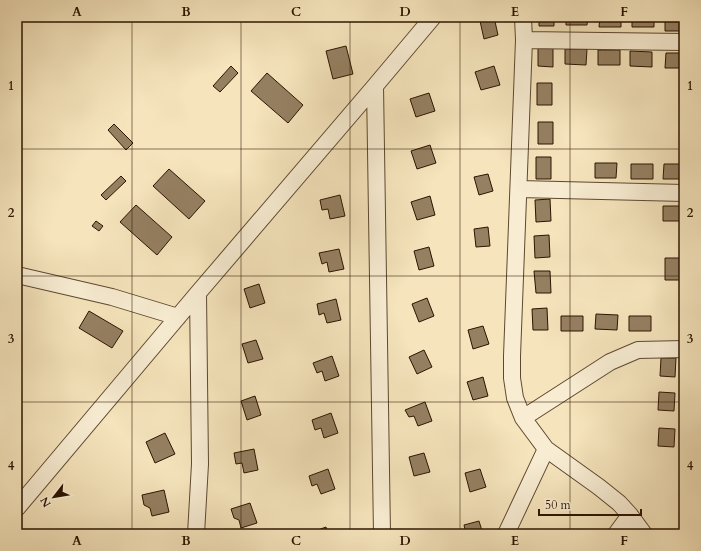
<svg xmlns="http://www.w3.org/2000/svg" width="701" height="551" viewBox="0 0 701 551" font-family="Cardo,serif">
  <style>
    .building { fill: #958062; stroke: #2c1400 }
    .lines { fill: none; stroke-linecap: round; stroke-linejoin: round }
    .minor-casing { stroke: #5e482f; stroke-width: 18 }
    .minor { stroke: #f8edd3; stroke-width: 16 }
    .grid { fill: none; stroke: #2c1400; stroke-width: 1; stroke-opacity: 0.55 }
    .neatline { fill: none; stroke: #2c1400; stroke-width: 1.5 }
    .grid-label { font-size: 13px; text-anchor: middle; font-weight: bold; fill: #2c1400 }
  </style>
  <rect width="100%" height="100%" fill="#f5e4bc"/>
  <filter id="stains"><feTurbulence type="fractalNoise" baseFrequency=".005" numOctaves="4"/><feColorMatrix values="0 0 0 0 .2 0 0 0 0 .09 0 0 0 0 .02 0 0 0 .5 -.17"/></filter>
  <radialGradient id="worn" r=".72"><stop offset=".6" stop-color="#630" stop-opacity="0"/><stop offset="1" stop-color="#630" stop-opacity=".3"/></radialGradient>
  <!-- building -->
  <path class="building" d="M494 17 498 35 484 39 480 21Z
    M539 17H554V26H539Z
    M566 17H588L587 25H566Z
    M600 17H621V27H599Z
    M632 17H654V27H632Z
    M665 17H684V31H665Z
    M538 45H553V67L538 66Z
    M346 46 353 74 333 79 326 51Z
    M565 49H587L586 65 565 64Z
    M598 50H620V65H598Z
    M630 51 652 52V67L630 66Z
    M666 53H684V68H665Z
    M231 66 238 73 220 92 213 86Z
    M494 66 500 85 481 90 475 72Z
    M267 73 303 105 288 123 251 91Z
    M537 83H552V105H537Z
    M429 93 435 111 416 117 410 99Z
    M538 122H553V144H538Z
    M114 124 133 143 126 150 108 130Z
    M430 145 436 163 417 169 411 151Z
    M536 157H551V179H536Z
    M595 163H617L616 178H595Z
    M631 164H653V179H631Z
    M664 164H684V179H663Z
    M169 169 205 201 189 219 153 186Z
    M488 174 493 191 479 195 474 177Z
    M121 176 126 181 106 200 101 195Z
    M340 195 345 216 330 219 328 209 322 210 320 200Z
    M430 196 435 215 417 220 411 202Z
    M550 199 551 221 536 222 535 200Z
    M136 205 172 237 157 255 120 222Z
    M663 206H684V221H663Z
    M96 221 103 226 99 231 92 226Z
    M488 227 490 246 476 247 474 229Z
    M549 235 550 257 535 258 534 236Z
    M429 247 434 266 419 270 414 251Z
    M339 249 344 269 329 272 327 262 322 264 319 253Z
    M665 258H680V280H665Z
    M534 271H550L551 293H536Z
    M259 284 265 303 250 308 244 289Z
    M427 298 434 316 419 322 412 304Z
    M336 299 341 320 327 323 324 313 319 315 317 304Z
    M547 308 548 330H533L532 309Z
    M89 311 123 331 112 348 79 328Z
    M596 314 618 315 617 330 595 329Z
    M561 316H583V331H561Z
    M629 316H651V331H629Z
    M483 326 489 344 473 349 468 330Z
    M256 340 263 359 248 363 242 344Z
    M424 350 432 367 417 374 409 357Z
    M332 356 339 376 325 381 322 371 317 373 313 363Z
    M661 358H676L675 377 660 376Z
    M483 377 488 396 473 400 467 382Z
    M659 392 675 393 674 411 658 410Z
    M255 396 261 415 247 420 241 401Z
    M425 402 432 421 418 426 414 416 409 417 405 410Z
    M331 413 338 433 324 438 321 428 315 430 312 420Z
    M659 428 675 429 674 447 658 446Z
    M165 433 175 454 155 463 146 442Z
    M254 449 258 470 244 473 242 463 236 464 234 453Z
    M424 453 430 472 414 476 409 457Z
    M328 469 335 489 321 494 317 484 312 486 309 476Z
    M480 469 486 487 470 492 465 473Z
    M164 490 169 512 152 516 150 508 144 505 142 495Z
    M250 503 257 523 241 528 239 520 234 518 231 509Z
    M479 521 483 534H466L464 525Z
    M326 527 328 534H307Z"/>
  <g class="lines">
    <!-- minor casing -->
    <g class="minor-casing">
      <path id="minor" d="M523 17 524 40 512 356V378L515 398 523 418 546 449 599 487 619 503 630 515 644 534
        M524 40 684 42
        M375 86 382 534
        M519 189 684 193
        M17 275 112 297 178 317
        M523 418 610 362 638 350 684 349
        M17 508 198 293 375 86 433 17
        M196 534 200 464 198 293
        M506 534 546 449
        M616 534 630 515"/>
    </g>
    <!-- minor -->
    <use href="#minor" class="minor"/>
  </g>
  <!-- grid -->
  <path class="grid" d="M132 17V534M241 17V534M350 17V534M460 17V534M570 17V534M17 149H684M17 276H684M17 402H684"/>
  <!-- margin -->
  <rect width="701" height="551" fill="none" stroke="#f5e4bc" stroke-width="44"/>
  <!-- north arrow -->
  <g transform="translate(54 497) rotate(239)" stroke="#f8edd3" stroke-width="3" paint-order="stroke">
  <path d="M0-3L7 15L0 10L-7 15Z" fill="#2c1400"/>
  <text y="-6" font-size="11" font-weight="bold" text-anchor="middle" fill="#2c1400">N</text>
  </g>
  <!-- scale -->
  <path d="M539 509v6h102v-6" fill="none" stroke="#2c1400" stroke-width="2"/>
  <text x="545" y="509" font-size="12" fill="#2c1400" stroke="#f8edd3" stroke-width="3" paint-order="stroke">50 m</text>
  <rect x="22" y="22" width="657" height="507" class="neatline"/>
  <g class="grid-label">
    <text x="77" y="16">A</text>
    <text x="186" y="16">B</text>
    <text x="296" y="16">C</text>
    <text x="405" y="16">D</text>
    <text x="515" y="16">E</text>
    <text x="624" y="16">F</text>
    <text x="11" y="90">1</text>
    <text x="690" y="90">1</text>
    <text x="11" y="217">2</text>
    <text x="690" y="217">2</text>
    <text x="11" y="343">3</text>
    <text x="690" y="343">3</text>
    <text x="11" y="470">4</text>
    <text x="690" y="470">4</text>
    <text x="77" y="545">A</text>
    <text x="186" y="545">B</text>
    <text x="296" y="545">C</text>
    <text x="405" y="545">D</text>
    <text x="515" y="545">E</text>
    <text x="624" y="545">F</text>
  </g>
  <rect width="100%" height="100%" filter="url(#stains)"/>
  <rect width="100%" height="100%" fill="url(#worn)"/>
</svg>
